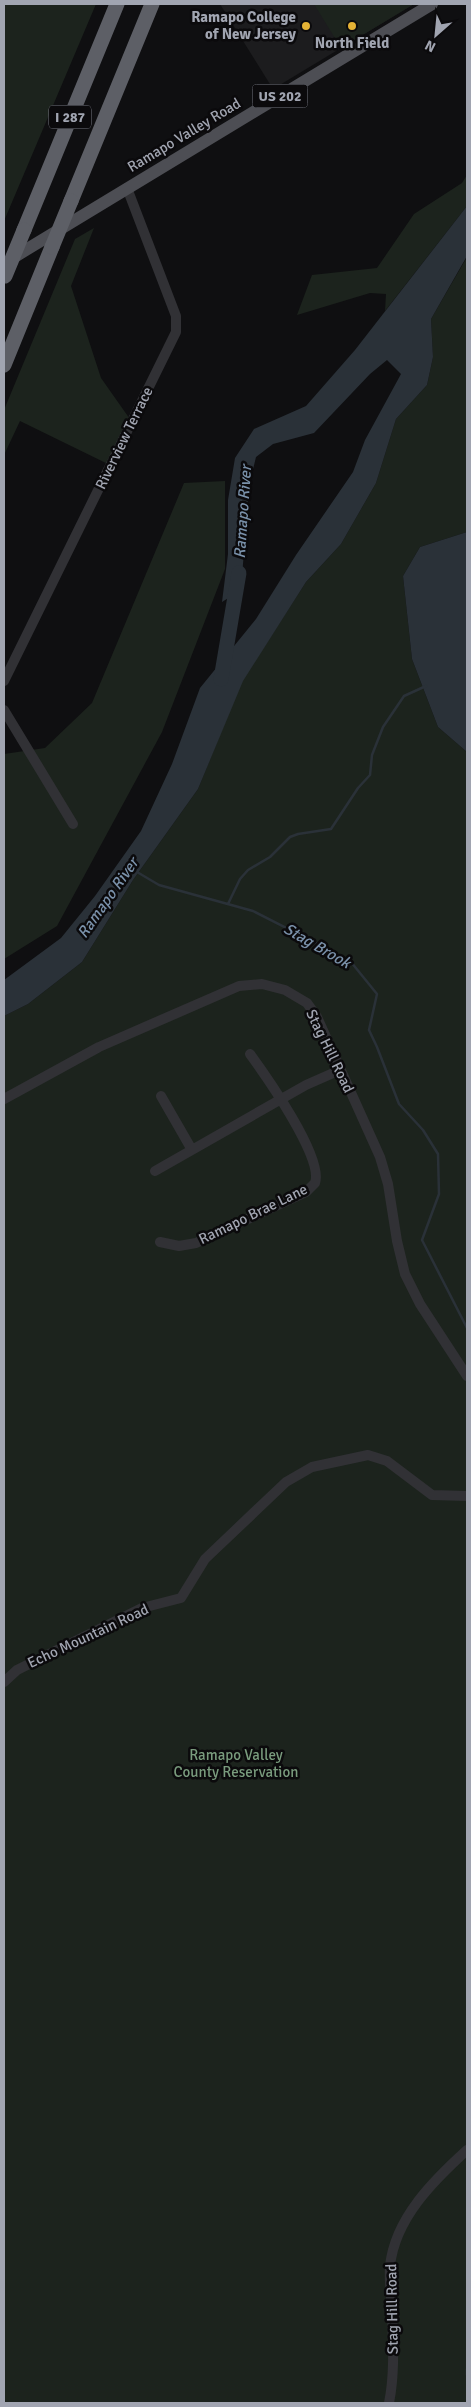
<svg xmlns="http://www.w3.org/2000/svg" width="471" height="2407" viewBox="0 0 471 2407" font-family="Signika,sans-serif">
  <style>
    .built { fill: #1c1c1e }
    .green { fill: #1c231d }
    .water { fill: #2a3138 }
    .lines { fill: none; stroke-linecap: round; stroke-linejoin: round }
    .stream { stroke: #2a3138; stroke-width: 2.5 }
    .river { stroke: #2a3138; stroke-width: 15 }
    .minor { stroke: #313135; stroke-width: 10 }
    .major { stroke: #4d4e54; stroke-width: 12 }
    .highway { stroke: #5d5f66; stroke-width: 15 }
    .highway-bridge { stroke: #5d5f66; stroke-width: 15 }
    .poi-dot { fill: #e4b235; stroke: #0b0a0c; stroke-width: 2 }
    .labels { text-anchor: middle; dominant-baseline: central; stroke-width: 5; stroke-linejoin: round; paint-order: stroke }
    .shield { fill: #0b0a0c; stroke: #747680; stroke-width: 1 }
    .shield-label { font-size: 14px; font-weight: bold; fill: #a1a5b1 }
    .poi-label { font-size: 15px; font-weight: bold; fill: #a1a5b1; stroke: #0b0a0c; text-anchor: end }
    .street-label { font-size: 15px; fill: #a1a5b1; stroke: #0b0a0c }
    .park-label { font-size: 15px; fill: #799b7d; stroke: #0b0a0c }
    .water-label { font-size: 16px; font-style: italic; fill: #7a91aa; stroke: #0b0a0c }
  </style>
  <rect width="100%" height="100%" fill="#0f0f11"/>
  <!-- built -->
  <path class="built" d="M220 4H414L273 89Z"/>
  <!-- green -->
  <path class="green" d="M4 4H96L4 221Z
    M314 4H414L341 48Z
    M467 175V206L385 311 386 294 370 293 297 315 312 275 377 268 414 214 462 183Z
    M94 228 71 286 101 378 132 422 112 466 20 421 4 455V410L75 239Z
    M467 257V532L420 547 403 576 412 659 438 727 467 752V2403H4V1016L28 1004 82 962 133 880 198 789 242 681 306 582 341 544 376 483 396 419 427 385 433 357 431 319Z
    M225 481V569L162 732 57 926 4 959V754L45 748 92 703 184 483Z"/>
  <!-- water -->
  <path class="water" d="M467 206V256L431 319 433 357 427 385 396 419 376 483 341 544 306 582 243 681 198 789 133 880 82 962 28 1004 4 1016V980L61 938 95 896 141 831 172 764 200 688 256 619 296 555 353 472 365 440 401 374 387 360 370 374 314 433 273 444 256 457 249 486 241 590 222 602 228 554V500L235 458 254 429 306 406 355 350Z
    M467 532V752L438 727 412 659 403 576 420 547Z"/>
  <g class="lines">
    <!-- stream -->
    <path class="stream" d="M137 872 159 885 253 911 310 940 351 962 377 994 369 1030 377 1047 399 1104 423 1130 438 1154 439 1194 422 1240 467 1328
      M228 904 240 879 248 870 270 857 290 837 298 834 331 829 358 788 370 775 372 755 383 727 404 696 426 686
      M467 2369V2375"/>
    <!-- river -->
    <path class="river" d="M221 679 239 573"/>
    <!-- minor -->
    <path class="minor" d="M4 681 176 332V316L127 188
      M4 710 73 824
      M161 1096 192 1150
      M4 1099 99 1047 239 986 262 984 285 990 307 1003 317 1017 380 1157 388 1184 397 1241 405 1274 420 1304 467 1376
      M155 1171 306 1085 340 1070
      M160 1242 179 1246 196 1243 306 1192 315 1183C324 1158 266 1076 250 1054
      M4 1682 17 1670 142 1608 181 1598 205 1559 286 1482 312 1467 368 1455 387 1461 432 1495 467 1496
      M389 2403C395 2373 393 2342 392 2311 391 2296 389 2281 390 2266 395 2218 434 2180 467 2150"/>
    <!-- major -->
    <path class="major" d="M11 259 432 4"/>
    <!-- highway -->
    <path class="highway" d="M71 201 152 4
      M24 230 117 4
      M4 365 52 247"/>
    <!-- highway-bridge -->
    <path class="highway-bridge" d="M52 247 71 201
      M5 276 24 230"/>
  </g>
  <!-- markers -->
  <g class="poi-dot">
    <circle cx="306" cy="26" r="5"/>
    <circle cx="352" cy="26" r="5"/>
  </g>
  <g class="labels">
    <!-- shield labels -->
    <g class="shield">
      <rect x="252.5" y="84.5" width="55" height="23" rx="4"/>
      <rect x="49" y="105.5" width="42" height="23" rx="4"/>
    </g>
    <g class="shield-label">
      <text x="280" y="96">US 202</text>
      <text x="70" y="117">I 287</text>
    </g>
    <!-- poi labels -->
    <g class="poi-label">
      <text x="296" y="17">Ramapo College<tspan x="296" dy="17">of New Jersey</tspan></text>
      <text x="352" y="43" text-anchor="middle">North Field</text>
    </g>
    <!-- street labels -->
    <g class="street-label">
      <text transform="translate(184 135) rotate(-31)">Ramapo Valley Road</text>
      <text transform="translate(124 438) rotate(-64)">Riverview Terrace</text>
      <text transform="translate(330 1051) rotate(64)">Stag Hill Road</text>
      <text transform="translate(253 1214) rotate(-26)">Ramapo Brae Lane</text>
      <text transform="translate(88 1636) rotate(-25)">Echo Mountain Road</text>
      <text transform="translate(392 2309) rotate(-91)">Stag Hill Road</text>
    </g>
    <!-- park labels -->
    <g class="park-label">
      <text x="236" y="1755">Ramapo Valley<tspan x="236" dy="17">County Reservation</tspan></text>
    </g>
    <!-- water labels -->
    <g class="water-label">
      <text transform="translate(243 512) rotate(-86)">Ramapo River</text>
      <text transform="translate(108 898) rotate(-55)">Ramapo River</text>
      <text transform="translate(317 946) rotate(30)">Stag Brook</text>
    </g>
  </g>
  <!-- border -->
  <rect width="471" height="2407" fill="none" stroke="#a1a5b1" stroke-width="10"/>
  <!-- north arrow -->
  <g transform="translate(436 35) rotate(207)" stroke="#0b0a0c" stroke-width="4" paint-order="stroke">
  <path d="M0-4L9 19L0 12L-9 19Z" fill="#a1a5b1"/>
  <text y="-8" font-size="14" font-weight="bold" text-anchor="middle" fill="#a1a5b1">N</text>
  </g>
</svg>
